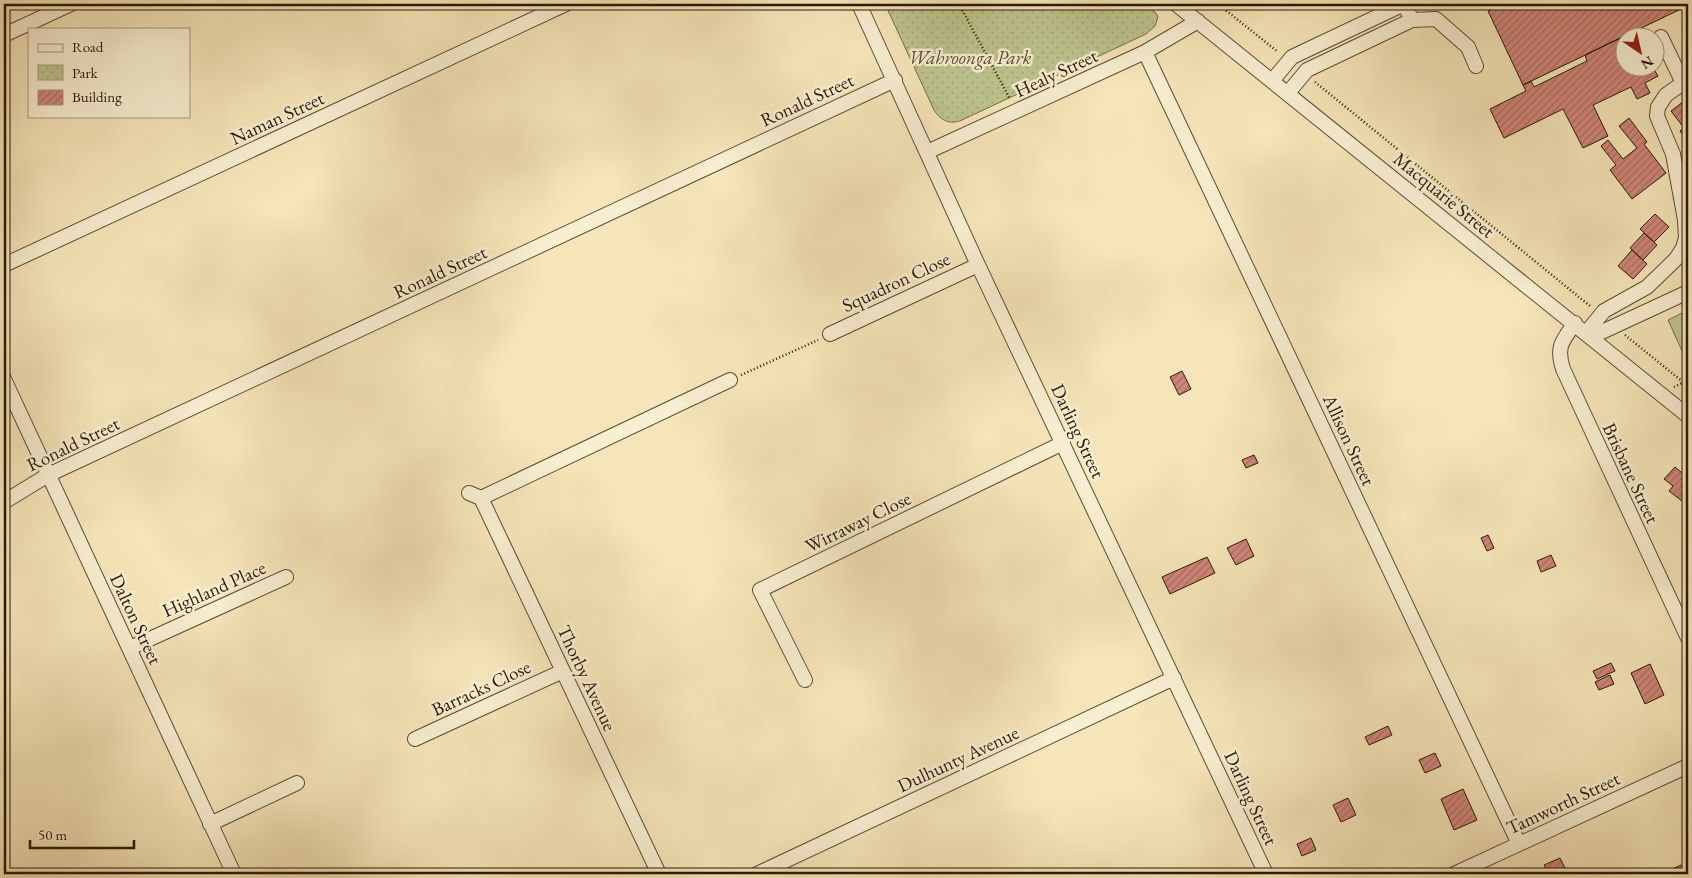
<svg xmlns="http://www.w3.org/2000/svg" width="1692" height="878" viewBox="0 0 1692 878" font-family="'EB Garamond',serif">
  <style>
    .park { fill: url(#park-dots); stroke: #736e4a }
    .pitch { fill: #bdc48e; stroke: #736e4a }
    .building { fill: url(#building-hatch); stroke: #291906 }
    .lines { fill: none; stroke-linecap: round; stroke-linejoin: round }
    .minor-casing { stroke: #5c4c32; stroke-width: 16 }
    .path { stroke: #291906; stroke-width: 2.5; stroke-dasharray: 1 2.5; stroke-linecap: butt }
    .minor { stroke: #f8eed1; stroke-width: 14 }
    .labels { text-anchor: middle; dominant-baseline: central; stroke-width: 5; stroke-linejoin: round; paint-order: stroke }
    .park-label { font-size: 19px; font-style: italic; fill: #554c2f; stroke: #f8eed1 }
    .street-label { font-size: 19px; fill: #291906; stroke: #f8eed1 }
  </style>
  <defs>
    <pattern id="park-dots" width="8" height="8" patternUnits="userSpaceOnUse" patternTransform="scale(1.25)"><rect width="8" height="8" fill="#bdc48e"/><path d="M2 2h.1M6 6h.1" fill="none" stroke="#a2a879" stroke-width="1.8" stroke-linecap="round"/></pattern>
    <pattern id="building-hatch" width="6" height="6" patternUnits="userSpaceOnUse" patternTransform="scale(1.25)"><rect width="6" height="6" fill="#d0867a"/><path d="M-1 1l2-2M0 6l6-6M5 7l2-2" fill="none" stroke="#a96d62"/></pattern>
  </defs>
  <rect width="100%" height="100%" fill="#f5e5b8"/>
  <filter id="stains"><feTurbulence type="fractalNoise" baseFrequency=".004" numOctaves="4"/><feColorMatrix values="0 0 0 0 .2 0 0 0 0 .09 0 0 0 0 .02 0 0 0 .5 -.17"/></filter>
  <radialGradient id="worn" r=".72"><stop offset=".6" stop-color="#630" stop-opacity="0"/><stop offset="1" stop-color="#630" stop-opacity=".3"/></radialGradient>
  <!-- park -->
  <path class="park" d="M885 4H1145L1156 13 1158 17 1155 26 1146 34 962 120C950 125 941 121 934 110Z"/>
  <!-- pitch -->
  <path class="pitch" d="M1688 310V364L1668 320Z"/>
  <!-- building -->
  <path class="building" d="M1503 4H1681L1683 8 1523 85 1488 11Z
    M1626 35 1627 38H1624V68H1653L1658 76 1645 83 1650 93 1637 99 1631 87 1593 105 1608 136 1583 148 1563 109 1504 138 1490 109 1526 91 1523 85 1531 81 1534 87 1587 61 1585 55Z
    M1687 99 1688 101V125L1684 128 1671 111Z
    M1629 118 1647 142 1644 144 1666 173 1632 199 1610 170 1616 165 1601 146 1608 140 1623 159 1637 148 1619 126Z
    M1688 125V142L1680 131Z
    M1655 214 1669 227 1654 242 1640 229Z
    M1644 233 1657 245 1643 260 1630 248Z
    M1632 250 1647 264 1633 279 1618 266Z
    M1182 371 1191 389 1179 395 1170 377Z
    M1254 455 1258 463 1246 468 1242 460Z
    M1675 467 1687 477 1683 481 1688 485V494L1682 501 1669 491 1673 486 1664 479Z
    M1488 535 1494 548 1487 551 1481 538Z
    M1246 539 1254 556 1236 565 1227 548Z
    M1551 555 1556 566 1541 572 1537 561Z
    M1207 557 1215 573 1170 594 1162 577Z
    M1611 663 1615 671 1597 679 1593 671Z
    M1650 664 1664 695 1645 704 1631 673Z
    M1610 675 1614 684 1599 690 1595 682Z
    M1388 726 1392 735 1369 745 1365 737Z
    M1435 753 1441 766 1425 773 1419 760Z
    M1463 789 1477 820 1454 830 1441 799Z
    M1348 798 1356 815 1341 822 1333 805Z
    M1311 838 1316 850 1302 856 1297 844Z
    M1560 858 1568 874H1549L1544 865Z
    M1681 865 1686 874H1669L1668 871Z"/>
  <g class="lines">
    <!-- minor casing -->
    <g class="minor-casing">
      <path id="minor" d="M859 4 978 265 1266 874
        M1176 4 1688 416
        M4 35 71 4
        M1145 52 1519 844
        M1272 81 1292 57 1404 4 1412 20 1436 19 1468 47 1476 66
        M1288 93 1307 70 1412 20
        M927 152 1145 52 1198 21
        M4 265 566 4
        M1575 323C1562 341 1556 347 1563 369L1688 638
        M1586 333 1604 311 1647 287 1676 259 1683 248 1686 238 1685 220 1673 154 1657 116 1658 107 1666 95 1683 83 1661 37
        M830 334 978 265
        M1591 337 1688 292
        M4 379 234 874
        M469 493 481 498 730 380
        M481 498 659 874
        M4 502 48 475 895 80
        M130 648 286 577
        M805 680 760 590 1063 443
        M415 739 563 671
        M210 824 297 783
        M757 874 1174 678
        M1454 874 1688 766"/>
    </g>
    <!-- path -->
    <path class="path" d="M959 4 1010 99
      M1218 4 1278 52
      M1315 82 1590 306
      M1625 335 1688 386
      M741 375 818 340
      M1674 387 1688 380"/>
    <!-- minor -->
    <use href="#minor" class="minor"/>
  </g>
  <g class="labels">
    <!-- park labels -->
    <g class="park-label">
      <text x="970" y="57">Wahroonga Park</text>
    </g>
    <!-- street labels -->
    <g class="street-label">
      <text transform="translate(1056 73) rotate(-25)">Healy Street</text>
      <text transform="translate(807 100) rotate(-25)">Ronald Street</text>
      <text transform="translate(277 118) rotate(-25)">Naman Street</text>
      <text transform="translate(1444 195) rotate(39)">Macquarie Street</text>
      <text transform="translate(440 272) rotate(-25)">Ronald Street</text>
      <text transform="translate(896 282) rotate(-25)">Squadron Close</text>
      <text transform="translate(1078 431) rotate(65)">Darling Street</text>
      <text transform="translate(1349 440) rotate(65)">Allison Street</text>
      <text transform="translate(73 444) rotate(-26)">Ronald Street</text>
      <text transform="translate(1631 473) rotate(65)">Brisbane Street</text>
      <text transform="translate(858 522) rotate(-26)">Wirraway Close</text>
      <text transform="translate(214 589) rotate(-24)">Highland Place</text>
      <text transform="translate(136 619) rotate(65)">Dalton Street</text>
      <text transform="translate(587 678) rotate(65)">Thorby Avenue</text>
      <text transform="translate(481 688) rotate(-25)">Barracks Close</text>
      <text transform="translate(958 759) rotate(-25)">Dulhunty Avenue</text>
      <text transform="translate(1251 798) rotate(65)">Darling Street</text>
      <text transform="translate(1563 803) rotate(-25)">Tamworth Street</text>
    </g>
  </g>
  <!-- margin -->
  <rect width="1692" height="878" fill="none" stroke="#f5e5b8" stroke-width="20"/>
  <rect x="5" y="5" width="1682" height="868" fill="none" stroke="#291906" stroke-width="2.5"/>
  <rect x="10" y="10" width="1672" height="858" fill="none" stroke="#291906"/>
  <!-- legend -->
  <rect x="28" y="28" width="162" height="90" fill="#f8eed1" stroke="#a59980"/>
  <rect x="38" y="44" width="25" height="8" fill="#f8eed1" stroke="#a59980"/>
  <text x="72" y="52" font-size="15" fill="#291906">Road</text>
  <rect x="38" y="65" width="25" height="15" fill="url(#park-dots)" stroke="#a59980"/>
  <text x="72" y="78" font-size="15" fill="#291906">Park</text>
  <rect x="38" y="90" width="25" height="15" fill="url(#building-hatch)" stroke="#a59980"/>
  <text x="72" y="102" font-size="15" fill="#291906">Building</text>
  <!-- north arrow -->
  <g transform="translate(1640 52) rotate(146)"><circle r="24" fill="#f8eed1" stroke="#a59980"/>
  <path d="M0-4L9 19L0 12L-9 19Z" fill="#8f2418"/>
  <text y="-8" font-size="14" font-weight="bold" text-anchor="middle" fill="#291906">N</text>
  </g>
  <!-- scale -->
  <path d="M30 840v8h104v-8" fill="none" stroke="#291906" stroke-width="2.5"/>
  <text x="38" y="840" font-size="15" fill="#291906" stroke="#f8eed1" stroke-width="4" paint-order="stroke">50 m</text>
  <rect width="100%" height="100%" filter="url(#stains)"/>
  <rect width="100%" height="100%" fill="url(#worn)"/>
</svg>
